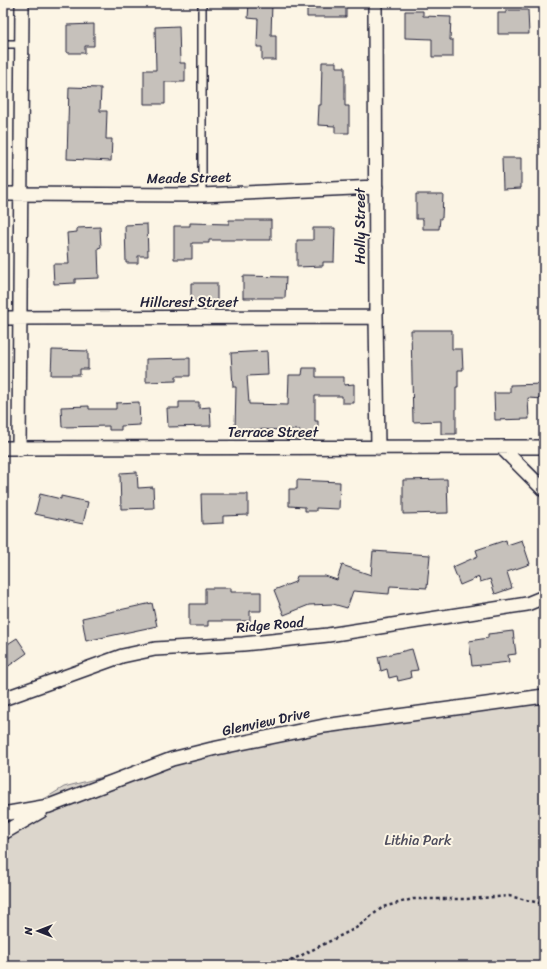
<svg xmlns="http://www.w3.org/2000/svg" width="547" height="969" viewBox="0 0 547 969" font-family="Sriracha,sans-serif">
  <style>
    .green { fill: #dcd6cc; stroke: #7f7c84 }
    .building { fill: #c6c1bb; stroke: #22223b }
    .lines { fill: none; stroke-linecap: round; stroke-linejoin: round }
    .service-casing { stroke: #22223b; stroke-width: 10 }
    .minor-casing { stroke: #22223b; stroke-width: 16 }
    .path { stroke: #22223b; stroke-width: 2.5; stroke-dasharray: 3 3; stroke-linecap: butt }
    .service { stroke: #fcf5e5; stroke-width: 7 }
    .minor { stroke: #fcf5e5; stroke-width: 13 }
    .labels { text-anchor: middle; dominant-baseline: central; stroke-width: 4; stroke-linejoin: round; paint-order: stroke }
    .street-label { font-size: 14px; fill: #22223b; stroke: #fcf5e5 }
    .park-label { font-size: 14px; fill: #504f5f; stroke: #fcf5e5 }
  </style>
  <rect width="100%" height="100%" fill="#fcf5e5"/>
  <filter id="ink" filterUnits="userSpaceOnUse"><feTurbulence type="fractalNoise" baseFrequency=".025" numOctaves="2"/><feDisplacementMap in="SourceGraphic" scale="8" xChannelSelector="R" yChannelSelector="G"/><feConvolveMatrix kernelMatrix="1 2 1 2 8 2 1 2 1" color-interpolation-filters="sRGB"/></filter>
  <g filter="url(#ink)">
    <!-- green -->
    <path class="green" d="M544 696V966H3V824L64 787 212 749Z"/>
    <!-- building -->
    <path class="building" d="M249 3H272L271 35H276V60H262V47H257L258 19 248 18Z
      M307 3H346V17H307Z
      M506 10H528L529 34H498V13H506Z
      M405 11H423V16L451 17 450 40H453V57H432V39L405 38Z
      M94 24V46H85V53H67V25Z
      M179 26 180 63H185V82H165V104H144V70H156L155 27Z
      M322 62H336V67H345V106H349V133H335V126L318 125 319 105H321Z
      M69 87 101 88 100 111H107L106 139H112L111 161 67 159Z
      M502 158H521V188L503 189Z
      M416 194H443L442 218H440L439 229H423V219H416Z
      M229 220H271V240H209V243H192V259H174V226H190V223L229 224Z
      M147 224 148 256H138V263H126L125 225Z
      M100 227 101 247 98 248 99 278 75 279V283L54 284 53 264H69L67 233 77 232V228Z
      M313 228H335L334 262H323V266L297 267V240H313Z
      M243 276 286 277 285 298H243Z
      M191 283H217V301H191Z
      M411 330H452V349H462L463 370H458V387H456V434H441V421L413 422Z
      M52 350 88 351V369H80V375H51Z
      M267 351 268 375 247 376 249 404 288 405 289 375H302L303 368H316V377H344V385L354 384V403H342V396H315V421H318V433H300V430L235 429 236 387H233L231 353Z
      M190 358V376H176V381L146 382V359Z
      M544 384V399L528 398 529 419 495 420 494 393H510V385Z
      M139 402 140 425 121 426V430H109V426L62 427 61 407 89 406V409H116V403Z
      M179 402H199V408L210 407 211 426 168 427 167 408H179Z
      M137 472 138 488 153 487 154 508 121 509 120 473Z
      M447 479 448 513 403 514V480Z
      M297 480 340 482 339 509 316 508V511H305V507L289 506V489H297Z
      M40 494 61 499V496L88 502 83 524 35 514Z
      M201 494H248V515L223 516V523L202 524Z
      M506 540 507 545 522 540 530 564 507 572 512 588 495 594 490 579 480 582 479 577 460 585 453 567 478 556 476 550Z
      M373 551 430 555 427 588 390 586 389 594 353 591 347 608 333 604 309 605 284 615 274 590 295 582 297 576H325L337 580 342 565 371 575Z
      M205 588H231V592H261V611H250V621H208V626H189V604H205Z
      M152 603 157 626 86 641 82 618Z
      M513 631 516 654 508 655 509 662 472 666 469 641 488 638V634Z
      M17 638 27 653 3 670V647Z
      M412 649 418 670 410 671 411 678 398 681 397 676 389 678 387 669 381 671 378 657Z"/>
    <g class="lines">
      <!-- service casing -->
      <g class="service-casing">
        <path id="service" d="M3 44H22
          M202 195V3"/>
      </g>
      <!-- minor casing -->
      <g class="minor-casing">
        <path id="minor" d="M375 3 376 317 378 448
          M3 194 202 195 376 187
          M3 318 376 317
          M501 447 544 490
          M3 448 544 447
          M19 449 22 3
          M3 699 122 656 155 649 243 644 328 635 527 604 544 597
          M3 814 49 806 172 759 212 749 324 726 544 696
          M3 833 41 811"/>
      </g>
      <!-- path -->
      <path class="path" d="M280 966 356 928 383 907 413 899H467L509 896 544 904"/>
      <!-- service -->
      <use href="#service" class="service"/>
      <!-- minor -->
      <use href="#minor" class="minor"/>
    </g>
  </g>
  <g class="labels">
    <!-- street labels -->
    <g class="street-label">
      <text transform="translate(189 178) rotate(-1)">Meade Street</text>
      <text transform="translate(360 226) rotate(-90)">Holly Street</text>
      <text x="189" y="302">Hillcrest Street</text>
      <text x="273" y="432">Terrace Street</text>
      <text transform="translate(270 625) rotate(-5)">Ridge Road</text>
      <text transform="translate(266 722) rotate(-12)">Glenview Drive</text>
    </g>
    <!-- park labels -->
    <g class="park-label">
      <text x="418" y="840">Lithia Park</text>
    </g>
  </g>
  <!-- margin -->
  <rect width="547" height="969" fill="none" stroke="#fcf5e5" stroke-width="16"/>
  <rect x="8" y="8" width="531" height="953" fill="none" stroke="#22223b" stroke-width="1.5" filter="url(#ink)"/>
  <!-- north arrow -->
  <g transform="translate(38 931) rotate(270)" stroke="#fcf5e5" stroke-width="3" paint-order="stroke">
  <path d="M0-3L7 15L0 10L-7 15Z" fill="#22223b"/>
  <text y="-6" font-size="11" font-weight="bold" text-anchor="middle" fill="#22223b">N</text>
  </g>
</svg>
